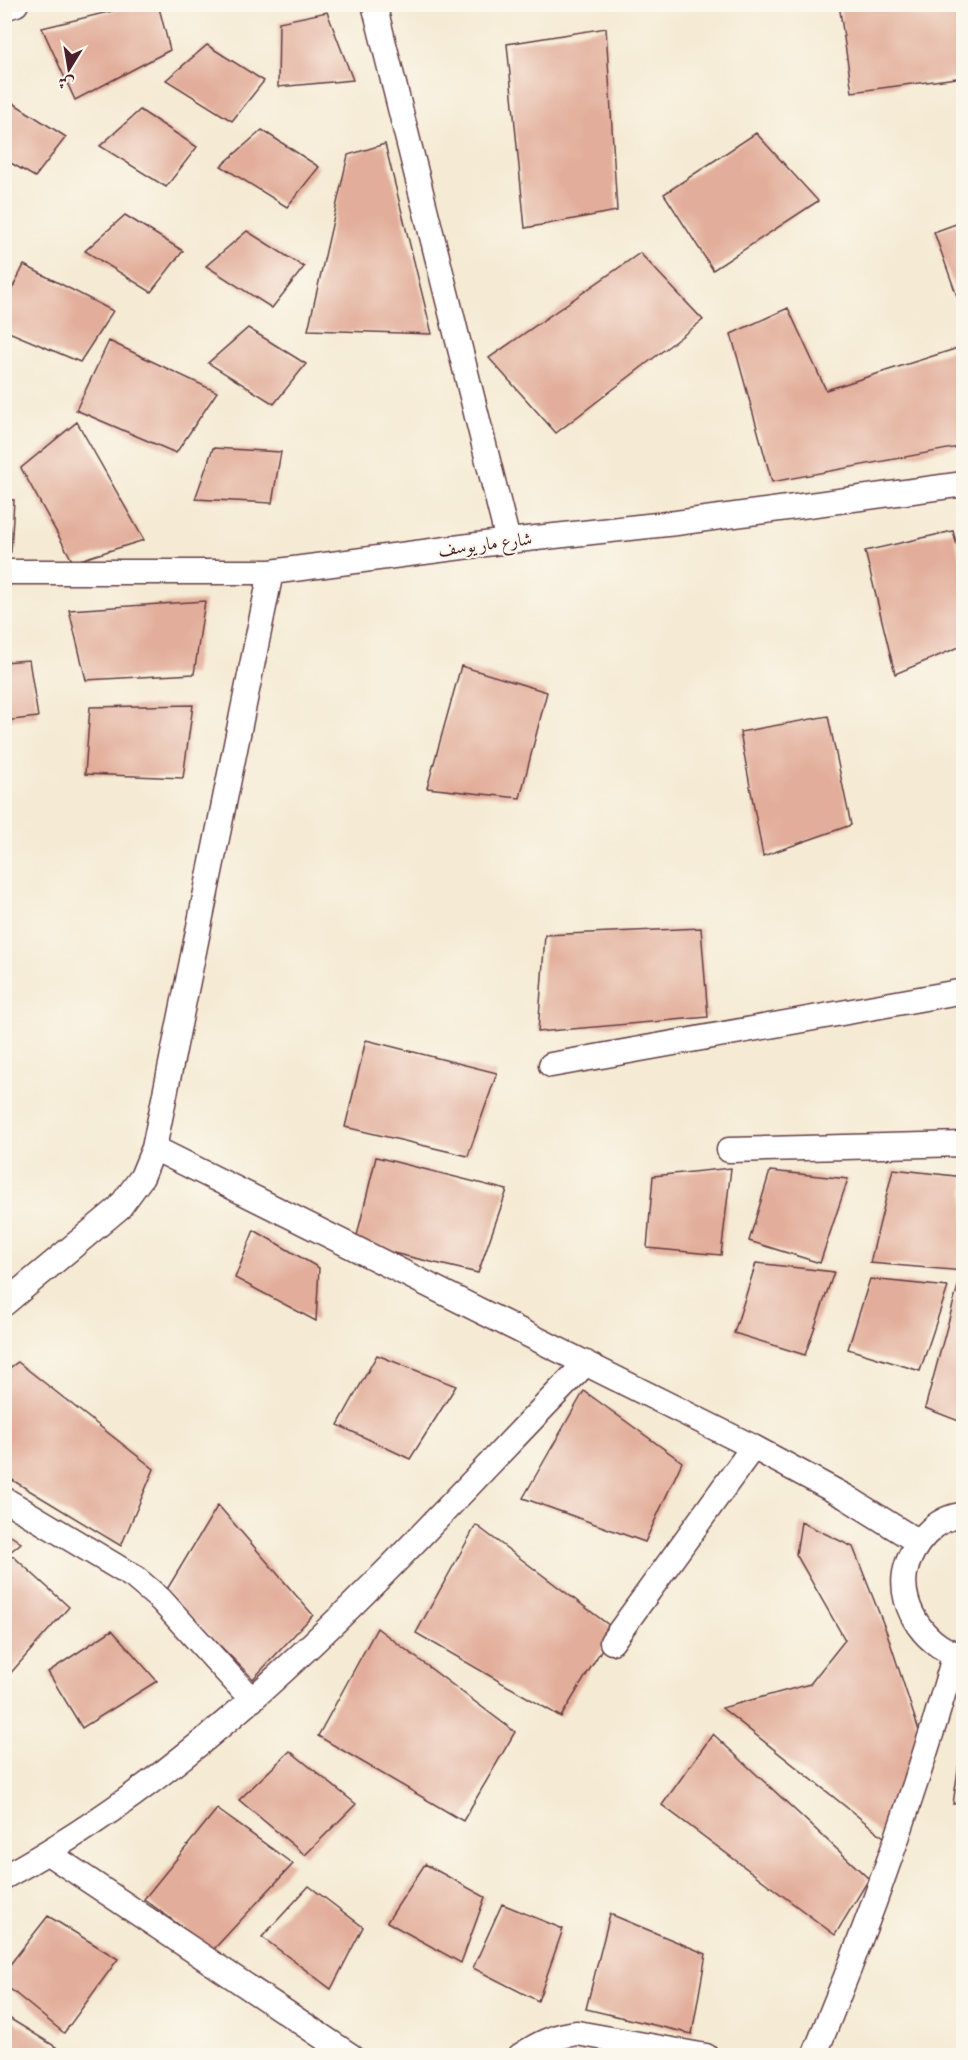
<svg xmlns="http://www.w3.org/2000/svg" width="968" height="2060" viewBox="0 0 968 2060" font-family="Alegreya,Amiri,serif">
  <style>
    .building { fill: #e2ad9a }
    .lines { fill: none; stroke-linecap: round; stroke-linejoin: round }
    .street-casing { stroke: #643d44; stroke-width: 27 }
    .street { stroke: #fff; stroke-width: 24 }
    .labels { text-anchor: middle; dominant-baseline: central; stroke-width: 4.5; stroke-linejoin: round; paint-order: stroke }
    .street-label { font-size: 18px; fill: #4a1f2b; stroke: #fbf7ec }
  </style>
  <rect width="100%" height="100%" fill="#fbf7ec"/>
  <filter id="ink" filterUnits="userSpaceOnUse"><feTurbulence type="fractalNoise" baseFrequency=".0167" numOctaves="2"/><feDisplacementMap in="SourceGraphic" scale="12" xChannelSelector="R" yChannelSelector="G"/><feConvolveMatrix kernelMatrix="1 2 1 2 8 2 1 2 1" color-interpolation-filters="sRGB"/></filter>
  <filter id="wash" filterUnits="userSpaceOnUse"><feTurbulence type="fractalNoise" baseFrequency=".008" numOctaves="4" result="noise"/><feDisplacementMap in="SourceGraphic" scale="24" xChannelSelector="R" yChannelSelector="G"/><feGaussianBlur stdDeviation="1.35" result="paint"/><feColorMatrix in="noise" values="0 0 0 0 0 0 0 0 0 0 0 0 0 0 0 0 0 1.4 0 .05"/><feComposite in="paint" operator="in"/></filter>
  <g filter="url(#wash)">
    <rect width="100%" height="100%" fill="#f5ead3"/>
    <g id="blocks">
      <!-- building -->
      <path class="building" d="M141 4H158L170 50 75 100 42 28Z
        M839 4H964V77L852 92Z
        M327 12 353 80 278 87 279 22Z
        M606 28 617 211 525 228 507 44Z
        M207 45 264 81 232 121 166 80Z
        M10 101 66 137 35 177 4 159V105Z
        M140 110 197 147 166 187 100 146Z
        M262 130 319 167 287 207 221 166Z
        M756 133 818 201 713 270 664 194Z
        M385 144 432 334 308 330 348 155Z
        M125 215 183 251 151 292 85 251Z
        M964 221V313H963L934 232Z
        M247 231 304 267 272 308 206 266Z
        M640 253 703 320 556 433 489 358Z
        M24 265 113 311 80 362 4 330V305Z
        M788 308 826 390 958 348 964 370V446L772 482 731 334Z
        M248 328 306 364 274 404 208 363Z
        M109 341 217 392 176 453 76 410Z
        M77 422 144 540 73 562 21 468Z
        M213 448 281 452 272 503 195 499Z
        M4 499 14 500 11 552H4Z
        M953 531 964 572V645L895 674 865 551Z
        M205 601 194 674 86 680 69 610Z
        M29 660 38 717 4 721V662Z
        M461 666 547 692 520 798 427 788Z
        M193 705 183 778 85 774 90 707Z
        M828 716 851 825 763 856 740 732Z
        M701 928 708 1017 538 1032 545 935Z
        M366 1040 497 1073 468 1156 345 1127Z
        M376 1157 507 1190 478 1273 355 1244Z
        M731 1168 721 1255 647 1248 653 1176Z
        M893 1169 964 1177V1271L870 1263Z
        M770 1171 848 1179 820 1263 749 1241Z
        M254 1230 319 1268 316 1321 235 1278Z
        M756 1263 834 1272 805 1355 734 1333Z
        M870 1279 948 1287 920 1371 848 1349Z
        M958 1286 964 1288V1423L925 1408Z
        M377 1355 456 1386 410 1459 338 1425Z
        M18 1362 154 1469 121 1546 4 1475V1372Z
        M584 1391 682 1462 645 1542 523 1498Z
        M218 1505 313 1615 253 1679 166 1591Z
        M801 1522 853 1547 887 1633 922 1740 890 1842 722 1708 810 1684 845 1640 796 1554Z
        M476 1525 614 1629 561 1717 416 1633Z
        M4 1531 21 1543 4 1557Z
        M13 1556 69 1607 8 1676 4 1673V1564Z
        M377 1628 515 1732 463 1821 318 1736Z
        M112 1630 157 1681 82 1728 48 1672Z
        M713 1734 869 1879 835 1935 662 1805Z
        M962 1742 964 1802 953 1804Z
        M290 1751 356 1804 305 1855 239 1800Z
        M217 1809 293 1864 213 1950 144 1899Z
        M425 1864 485 1897 461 1963 387 1922Z
        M309 1886 363 1927 331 1989 262 1937Z
        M502 1904 563 1929 538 2001 473 1968Z
        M610 1914 706 1954 692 2034 586 2009Z
        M48 1916 118 1959 64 2033 4 1984V1972Z
        M4 2015 56 2047 50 2056H4Z"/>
    </g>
  </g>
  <g filter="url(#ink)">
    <use href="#blocks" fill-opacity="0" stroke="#643d44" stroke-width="1.5"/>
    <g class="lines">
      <!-- street casing -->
      <g class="street-casing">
        <path id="street" d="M374 4 508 541
          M4 8 16 4
          M4 572H271L508 541 676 523 964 484
          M551 1065 964 991
          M154 1148 753 1447 846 1497 918 1542
          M729 1150 964 1144
          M4 1304 119 1208 142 1177 154 1148 271 572
          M4 1499 134 1577 161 1600 252 1700
          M964 1515C935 1516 910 1547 905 1573 899 1608 928 1651 964 1655
          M612 1642 753 1447
          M48 1853 351 2056
          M4 1877C235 1751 406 1548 586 1363
          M520 2056C539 2043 554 2036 577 2033L706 2056
          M814 2056C869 1924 916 1791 955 1654"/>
      </g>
      <!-- street -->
      <use href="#street" class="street"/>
    </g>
  </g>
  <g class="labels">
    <!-- street labels -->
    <g class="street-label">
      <text transform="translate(485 544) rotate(-7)">شارع مار يوسف</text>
    </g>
  </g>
  <!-- margin -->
  <rect width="968" height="2060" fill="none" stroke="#fbf7ec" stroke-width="24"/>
  <!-- north arrow -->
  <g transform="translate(69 69) rotate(191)" stroke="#fbf7ec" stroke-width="4.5" paint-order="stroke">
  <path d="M0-4.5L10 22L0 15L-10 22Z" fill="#4a1f2b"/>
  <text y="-9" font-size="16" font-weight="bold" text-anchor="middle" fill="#4a1f2b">ش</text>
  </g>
</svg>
